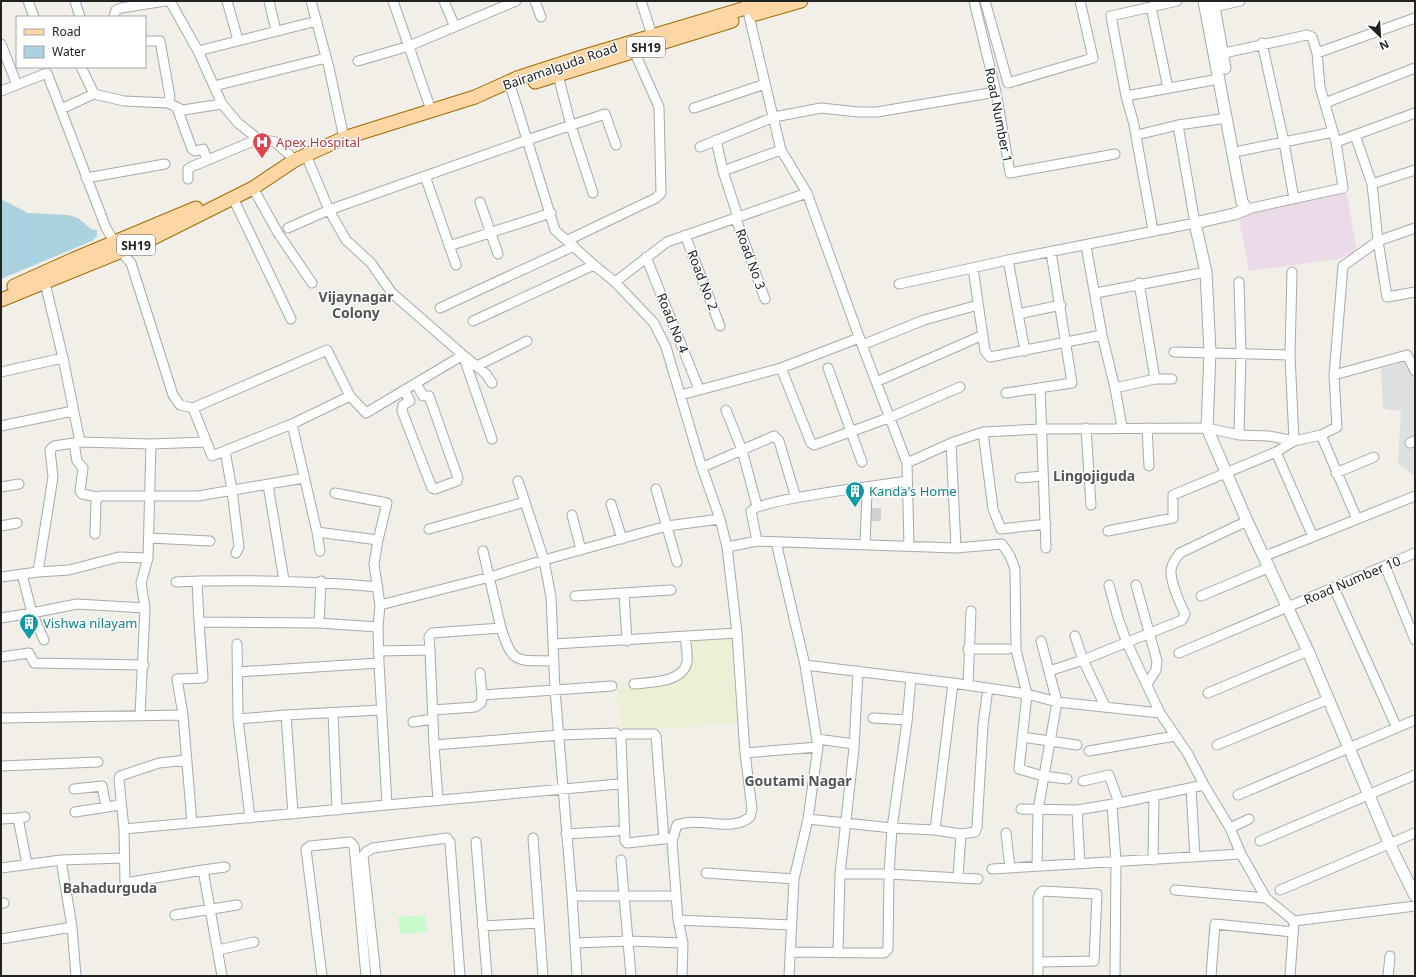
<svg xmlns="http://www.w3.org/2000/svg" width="1416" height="977" viewBox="0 0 1416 977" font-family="'Noto Sans',sans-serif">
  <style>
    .residential { fill: #e0dfdf }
    .industrial { fill: #ebdbe8 }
    .religious { fill: #d0d0d0 }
    .farmland { fill: #eef0d5 }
    .park { fill: #c8facc }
    .water { fill: #aad3df }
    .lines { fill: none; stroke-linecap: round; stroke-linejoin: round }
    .minor-casing { stroke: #a9a9a9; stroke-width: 11 }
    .tertiary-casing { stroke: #a9a9a9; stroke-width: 13 }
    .primary-casing { stroke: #a06b00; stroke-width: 15 }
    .minor { stroke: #fff; stroke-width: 9 }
    .tertiary { stroke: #fff; stroke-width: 11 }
    .primary { stroke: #fcd6a4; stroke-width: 13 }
    .labels { text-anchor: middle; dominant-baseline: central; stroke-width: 3; stroke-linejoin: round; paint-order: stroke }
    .shield { fill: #fff; stroke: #646464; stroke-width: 1 }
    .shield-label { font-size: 12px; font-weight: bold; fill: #222 }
    .street-label { font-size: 13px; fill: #222; stroke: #fff }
    .health-label { font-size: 13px; fill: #be3a42; stroke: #fff; text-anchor: start }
    .culture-label { font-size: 13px; fill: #0d838f; stroke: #fff; text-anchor: start }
    .neighbourhood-label { font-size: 14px; font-weight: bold; fill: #555; stroke: #fff }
  </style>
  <rect width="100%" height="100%" fill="#f2efe9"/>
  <!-- residential -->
  <path class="residential" d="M1415 355V476L1398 463 1401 411 1383 409 1381 369 1403 362Z"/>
  <!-- industrial -->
  <path class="industrial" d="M1340 193 1347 194 1357 252 1338 259 1249 271 1239 218 1247 210Z"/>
  <!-- religious -->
  <path class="religious" d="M868 508H881V521H868Z"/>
  <!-- farmland -->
  <path class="farmland" d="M733 637 739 723 621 731 616 683 662 681 687 669 689 640Z"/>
  <!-- park -->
  <path class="park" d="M425 915 427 932 400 934 398 917Z"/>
  <!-- water -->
  <path class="water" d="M1 199 28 213 68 215 78 218 91 229 97 230V236L92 241 1 279Z"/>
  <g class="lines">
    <!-- minor casing -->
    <g class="minor-casing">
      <path id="minor" d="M28 1 34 17
        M75 1 80 17
        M170 1 198 51 222 104 238 123 257 138 275 142 295 160
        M227 1 238 40
        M269 1 276 31
        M311 1 329 68 344 138
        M393 1 431 110
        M444 1 455 27
        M535 1 541 17
        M641 1 652 35
        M974 1 996 92 1010 173 1115 154
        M985 1 1008 83 1093 58 1080 1
        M1151 7 1168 88
        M1214 7 1240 1
        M749 16 781 150 807 193 862 345 907 463
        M114 17 116 10 121 8 165 1
        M145 41H160L170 97 168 103
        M1262 43 1284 142 1294 199
        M1 44 17 85
        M198 51 317 21
        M1317 53 1415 18
        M1215 55 1307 35 1312 37 1317 53 1320 87 1336 142 1343 188 1247 209
        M358 61 409 46 516 1
        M81 67 94 94
        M558 75 571 126 593 193
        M214 86 326 58
        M511 88 555 230 594 265 615 282 654 323 666 347 701 465 720 519 727 547 737 633 745 753 752 809 750 817C731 833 701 816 677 825L672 841 678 920
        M1 91 47 73 106 228 120 251 131 263 173 395 180 405 193 408 327 350 350 396 366 413 463 355 486 374 492 383
        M1126 96 1219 79
        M1325 103 1415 68
        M177 108 192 149 195 151 203 149 207 160
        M694 108 765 84
        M61 109 94 94 124 101 168 103 183 110 222 104
        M1133 121 1126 96 1111 16 1177 1
        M1134 125 1153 230
        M1137 135 1178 125 1227 118
        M1355 135 1372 184 1378 241 1387 297 1415 292
        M716 140 723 171 738 217
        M1336 142 1415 113
        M700 147 774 117 821 108 858 112H877L996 92
        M1240 151 1333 132
        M723 171 781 150
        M425 176 456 265
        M86 178 165 164
        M188 179V169L191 167 251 142 257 138
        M1372 184 1415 170
        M253 188 278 233 312 283
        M233 198 291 319
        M480 202 498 254
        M736 219 765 299
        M288 228 329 210 306 155
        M685 235 720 326
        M568 240 656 198 661 193 659 107 634 51
        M449 246 551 213
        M1086 246 1102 335 1115 388 1122 427
        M646 257 699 389
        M1008 260 1025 351
        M973 268 985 351 990 357 1102 335
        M615 282 667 242 807 193
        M45 283 63 358 80 442 151 444 206 442
        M1139 283 1155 379
        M899 284 1008 260 1195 223 1178 125
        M1096 293 1206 272
        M440 308 574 246
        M1018 314 1061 305
        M473 321 594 265
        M862 345 924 320 978 305
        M1174 352 1290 355
        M477 366 527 341
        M781 368 811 443 814 445 891 417 960 387
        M828 368 862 462
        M1 372 63 358
        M1334 375 1407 355 1415 371
        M876 382 983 335
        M1040 388 1046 548
        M1115 388 1155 379H1172
        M404 390 410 401 403 405 402 411 432 488 435 489 457 481 458 478 429 396H423L416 383
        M1006 393 1072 383 1051 252
        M681 395 781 368 859 338
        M193 408 212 456 292 424 350 396
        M726 410 742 450 757 506
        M292 424 317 532 378 540 374 564 380 605 378 627 379 663 387 805 619 784
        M1 426 73 411
        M1086 428 1091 505
        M1147 428 1149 466
        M983 432 993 509 1001 529 1046 524
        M1239 435 1241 353 1239 282
        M1321 435 1357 519
        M492 439 463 355 392 293 371 263 346 240 329 210 527 140 605 114 616 145
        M80 442 54 446 50 450 53 477 38 572 69 570 119 557 148 558
        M74 443 77 461 83 468 80 491 82 494 97 497
        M951 443 956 548
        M1410 443 1415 441
        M225 451 232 490 239 547 236 553
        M1276 452 1313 537
        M703 467 774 436 779 441 796 498
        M1336 473 1374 457
        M1020 478 1043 476
        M518 481 525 502
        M268 485 284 580
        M1 487 19 484
        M656 489 677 562
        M335 493 387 503 378 540
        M611 504 622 539
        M572 515 581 550
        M1 526 17 523
        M429 529 525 502 544 560 551 597 555 690 572 896
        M1108 531 1173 518V495L1276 452 1294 441 1321 435 1337 427 1334 375 1343 266 1378 241 1415 228
        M317 532 320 551
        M95 534 96 500 100 496H198L304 478
        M149 538 210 541
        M757 541 751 511C761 499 884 485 907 481
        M776 542 805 665 818 747 808 819 794 879 789 976
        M865 545 867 492
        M909 546 907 463 951 443 983 432 1041 429 1207 428 1239 435 1269 436 1294 441 1290 355 1292 272
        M727 547 757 541 956 548 1002 544 1010 556 1015 569 1016 650 1027 694 1019 769 1043 776 1067 779
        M1265 556 1415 496
        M1385 566 1415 640
        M1 577 38 572
        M176 582 197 581
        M1109 585 1118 618 1127 643 1160 713 1188 754 1204 785 1230 828 1241 854 1266 898 1294 921 1290 976
        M1136 585 1157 661 1156 670 1147 684
        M1334 588 1397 728
        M624 593 627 641
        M575 596 671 590
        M1201 596 1270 567
        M380 605 490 577 544 560 667 526 720 519
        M1 618 32 613 22 574
        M199 622 197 581C259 580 316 581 378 587
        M319 623 321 581
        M501 628C513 666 517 660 554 661
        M1075 636 1083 660 1105 706
        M44 640 32 613 77 604 145 608
        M237 644 238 719 250 818
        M554 644 737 633
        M968 649H1008
        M430 650 429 637 432 633 501 628 483 551
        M378 651 430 650 434 745
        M1179 653 1415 553
        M1 657 29 653 34 663 144 665
        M805 665 953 683 1027 694 1057 702 1160 713
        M1049 671 1083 660 1182 620 1185 614C1180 604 1170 581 1171 570 1172 563 1176 558 1180 553L1247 521
        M238 672 379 663
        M480 673 482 695 612 686
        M634 684C650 682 683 683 687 662 688 654 686 645 685 637
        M968 685 971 611
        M1208 693 1308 651
        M433 710 475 707 481 703 482 695
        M333 713 337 810
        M140 716 145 608 141 583 148 558 151 444
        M1 718 183 715
        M873 718 907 720
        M238 719 286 715
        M413 722 433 719
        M1022 737 1077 745
        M817 739 854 744
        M1217 745 1329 699
        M1089 751 1175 736
        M745 753 818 747
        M187 760 159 763 120 776 119 780 124 829 125 883 203 870 222 976
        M1 766 98 762
        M1083 781 1109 775 1119 803
        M74 789 102 786 106 807
        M1191 789 1195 857
        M1238 795 1415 720
        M438 800 434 745 560 735 616 733
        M1112 805 1116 861 1115 976
        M1021 809 1077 810 1119 803 1204 785
        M1077 810 1080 864
        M75 812 120 805
        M293 814 286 715 380 710
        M25 817 18 818 27 864
        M1 819 18 818
        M808 819 892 828 935 830 961 834 975 832 977 827 983 725 988 688
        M192 823 183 715 177 679 203 678 199 622 319 623 378 627
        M1230 828 1249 819
        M124 829 387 805
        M935 830 953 683
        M1006 833 1010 868
        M566 834 617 831
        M533 838 543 976
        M664 839 656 736 654 734H624L621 739 625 841 627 843 673 838
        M1260 841 1415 775
        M476 842 487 976
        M61 860 72 927 76 976
        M621 860 631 976
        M1153 860 1154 795
        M1037 866 1038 810 1057 702 1041 641
        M1 868 61 860 124 858
        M992 869 1241 854
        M203 870 225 867
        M706 873 794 879
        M840 874H889L978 879
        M958 877 961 834
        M1175 890 1266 898
        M1280 890 1415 833
        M1 903H4
        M175 915 237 905
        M1294 921 1415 906
        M482 926 539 923
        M1 939 72 927
        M575 943 629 941 683 943
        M218 950 254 942
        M790 952 884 953 888 949 889 874 892 828 907 722 911 678
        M838 953 840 874 854 748 858 671
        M1038 962 1094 961 1097 894 1043 891 1040 893 1038 898V976
        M322 976 306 849 310 846 350 842 354 846 366 976
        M376 976 363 856 366 852 373 848 447 838 450 842 460 976
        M577 976 572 896H674
        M682 976 683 943 678 920 791 925
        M1211 976 1215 924 1293 932
        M1388 976 1390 956"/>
    </g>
    <!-- tertiary casing -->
    <g class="tertiary-casing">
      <path id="tertiary" d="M1204 1 1242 202 1247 209
        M1213 1 1225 68
        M1247 209 1234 214 1195 223 1206 272 1210 352 1207 428 1247 521 1308 651 1390 845 1415 896"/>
    </g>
    <!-- primary casing -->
    <g class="primary-casing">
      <path id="primary" d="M756 14 801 1
        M535 82 732 21
        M14 286 74 259 196 208
        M1 300 149 240 253 188 295 160 344 138 475 97 517 78 585 56 769 1"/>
    </g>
    <!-- minor -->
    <use href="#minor" class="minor"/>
    <!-- tertiary -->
    <use href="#tertiary" class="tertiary"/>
    <!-- primary -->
    <use href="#primary" class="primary"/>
  </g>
  <!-- icons -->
  <defs>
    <g id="hospital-pin" transform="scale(1)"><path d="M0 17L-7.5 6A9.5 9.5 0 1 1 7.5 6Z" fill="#e0444e" stroke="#fff"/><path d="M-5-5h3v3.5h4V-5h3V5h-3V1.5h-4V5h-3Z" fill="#fff"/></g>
    <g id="building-pin" transform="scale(1)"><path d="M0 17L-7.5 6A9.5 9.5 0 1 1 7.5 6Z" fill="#0f9aa8" stroke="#fff"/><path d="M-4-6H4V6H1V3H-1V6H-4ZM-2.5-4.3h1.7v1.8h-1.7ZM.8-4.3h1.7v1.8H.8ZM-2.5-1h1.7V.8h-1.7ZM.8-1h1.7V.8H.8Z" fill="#fff"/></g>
  </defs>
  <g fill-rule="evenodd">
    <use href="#hospital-pin" x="262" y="142"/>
    <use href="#building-pin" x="855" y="491"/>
    <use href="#building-pin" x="29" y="623"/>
  </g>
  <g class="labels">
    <!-- shield labels -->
    <g class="shield">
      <rect x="627" y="37" width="38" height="20" rx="3"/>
      <rect x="117" y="235" width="38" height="20" rx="3"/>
    </g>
    <g class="shield-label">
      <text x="646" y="47">SH19</text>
      <text x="136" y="245">SH19</text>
    </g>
    <!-- street labels -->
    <g class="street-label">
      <text transform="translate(560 66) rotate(-19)">Bairamalguda Road</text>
      <text transform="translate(999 115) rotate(79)">Road Number 1</text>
      <text transform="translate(751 259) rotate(70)">Road No 3</text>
      <text transform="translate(703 280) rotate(69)">Road No 2</text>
      <text transform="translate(673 323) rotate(68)">Road No 4</text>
      <text transform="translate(1352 580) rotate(-23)">Road Number 10</text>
    </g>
    <!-- health labels -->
    <g class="health-label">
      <text x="276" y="142">Apex Hospital</text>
    </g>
    <!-- culture labels -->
    <g class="culture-label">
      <text x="869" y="491">Kanda's Home</text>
      <text x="43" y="623">Vishwa nilayam</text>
    </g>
    <!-- neighbourhood labels -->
    <g class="neighbourhood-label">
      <text x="356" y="296">Vijaynagar<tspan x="356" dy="16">Colony</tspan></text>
      <text x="1094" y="475">Lingojiguda</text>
      <text x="798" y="780">Goutami Nagar</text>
      <text x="110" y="887">Bahadurguda</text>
    </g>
  </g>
  <!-- border -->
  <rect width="1416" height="977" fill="none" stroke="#222222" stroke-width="4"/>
  <!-- legend -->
  <rect x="16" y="16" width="130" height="52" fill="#ffffff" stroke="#a7a7a7"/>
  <rect x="24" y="29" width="20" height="6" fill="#fcd6a4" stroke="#a7a7a7"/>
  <text x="52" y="36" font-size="12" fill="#222222">Road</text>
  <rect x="24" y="46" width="20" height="12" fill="#aad3df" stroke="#a7a7a7"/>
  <text x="52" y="56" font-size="12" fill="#222222">Water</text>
  <!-- north arrow -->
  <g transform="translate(1380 36) rotate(155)" stroke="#ffffff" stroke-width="3" paint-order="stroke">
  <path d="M0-3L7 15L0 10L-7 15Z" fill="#222222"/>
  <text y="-6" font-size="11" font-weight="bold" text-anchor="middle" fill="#222222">N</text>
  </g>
</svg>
